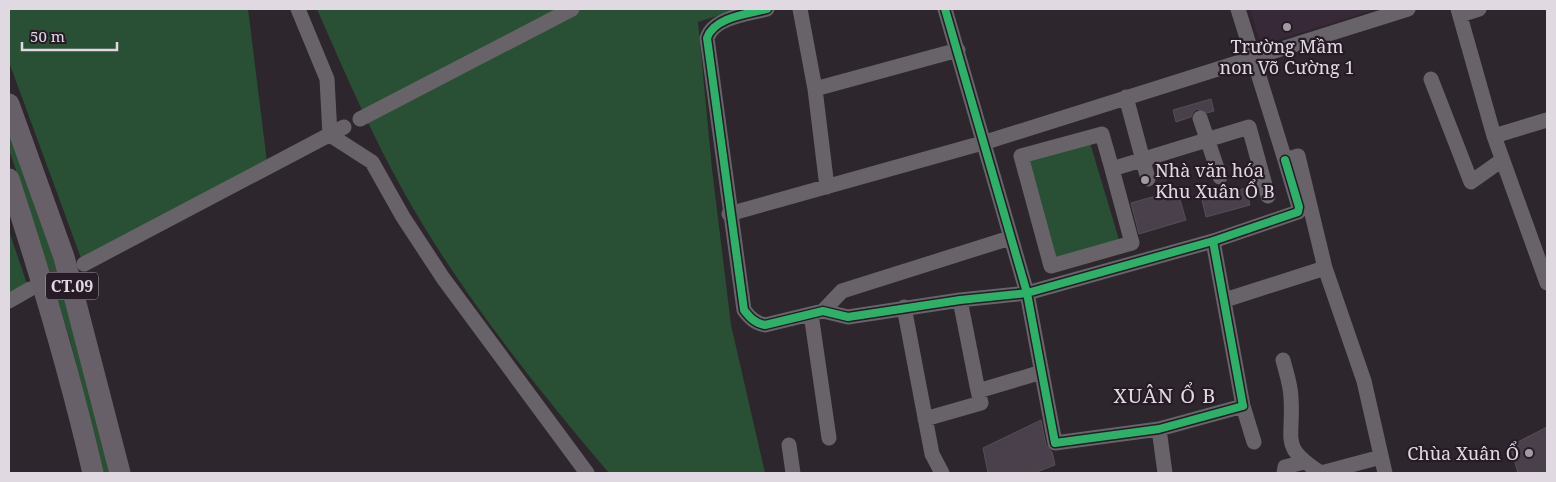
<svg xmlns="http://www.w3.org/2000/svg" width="1556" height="482" viewBox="0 0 1556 482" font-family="'Noto Serif',serif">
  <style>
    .built { fill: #382938 }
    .green { fill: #295034 }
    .building { fill: #4a404b; stroke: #544f54 }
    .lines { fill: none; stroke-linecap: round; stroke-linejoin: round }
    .minor-tunnel { stroke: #484248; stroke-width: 15; stroke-dasharray: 15 8; stroke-linecap: butt }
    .minor { stroke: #686368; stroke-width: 15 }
    .highway { stroke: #686068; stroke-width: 21 }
    .cycleway-casing { stroke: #261b26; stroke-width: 11 }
    .cycleway { stroke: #2db169; stroke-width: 8 }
    .poi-dot { fill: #a29ba2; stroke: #261b26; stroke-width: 2 }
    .labels { text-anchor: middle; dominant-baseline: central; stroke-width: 4.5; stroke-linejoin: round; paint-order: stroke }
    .shield { fill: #261b26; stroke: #a9a0a9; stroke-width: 1 }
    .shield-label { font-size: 16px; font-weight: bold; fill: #e1d9e1 }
    .poi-label { font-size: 18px; fill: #e1d9e1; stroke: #261b26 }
    .quarter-label { font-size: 20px; letter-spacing: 1px; fill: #e1d9e1; stroke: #261b26 }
  </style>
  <rect width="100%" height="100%" fill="#2d272d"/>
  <!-- built -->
  <path class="built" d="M1250 9H1377L1261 45Z"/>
  <!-- green -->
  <path class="green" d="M9 9H248L267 162 81 258 9 62Z
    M317 9H738L698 22 712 169 731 325 765 473H609C535 386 463 296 406 196 372 136 345 73 317 9Z
    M9 130 58 269 112 473H103L70 340 25 196 9 150Z
    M1090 143 1120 243 1056 262 1027 161Z
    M9 231 27 284 9 293Z"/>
  <!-- building -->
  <path class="building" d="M1211 99 1214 111 1207 113 1197 109 1193 112 1191 117 1176 122 1173 110Z
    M1246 188 1250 205 1206 217 1202 200Z
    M1177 190 1186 220 1139 234 1131 203Z
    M1041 420 1046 445 1052 452 1055 465 1034 473H988L983 448Z
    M1547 427V473H1518L1510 446Z"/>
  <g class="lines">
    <!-- minor-tunnel -->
    <path class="minor-tunnel" d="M33 288 76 268"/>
    <!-- minor -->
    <path class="minor" d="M298 9 327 79 330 135 372 162 403 217 443 278 587 473
      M767 9C748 14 714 17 707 38L744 310C750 318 755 323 765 325L823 311 848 317 960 300 1027 293 1213 241 1298 212 1299 207 1285 160
      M800 9 815 89 827 187
      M945 9 1027 293 1055 443 1159 429 1243 406 1213 241
      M1238 9 1285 160 1298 156 1325 268 1364 381 1385 473
      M1458 9 1494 136 1547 283
      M1460 15 1479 9
      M1431 79 1471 182 1502 160
      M815 89 958 50
      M1126 97 1148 179
      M1200 118 1220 177
      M360 119 572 9
      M1494 136 1547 120
      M1112 169 1102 134 1021 156 1051 266 1132 243 1112 169 1249 127 1268 196
      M729 214 986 142 1408 9
      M84 264 344 127
      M960 300 978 391 1042 372
      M1225 300 1325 268
      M9 301 30 289
      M904 307 932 454 942 473
      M823 311 842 291 1010 238
      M811 314 829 438
      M1283 360C1286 372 1291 386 1291 398 1294 441 1279 446 1321 473L1381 457
      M1243 406 1254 442
      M925 419 981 403 978 391
      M1159 429 1165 473
      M789 445 793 473
      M1284 473 1285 467 1304 462"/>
    <!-- highway -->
    <path class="highway" d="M9 104 64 257 120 473
      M9 179C41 276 70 374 93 473"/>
    <!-- cycleway casing -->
    <g class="cycleway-casing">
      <path id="cycleway" d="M767 9C748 14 714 17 707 38L744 310C750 318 755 323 765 325L823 311 848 317 960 300 1027 293 1213 241 1298 212 1299 207 1285 160
        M945 9 1027 293 1055 443 1159 429 1243 406 1213 241"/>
    </g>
    <!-- cycleway -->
    <use href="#cycleway" class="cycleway"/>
  </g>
  <!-- markers -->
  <g class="poi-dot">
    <circle cx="1287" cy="27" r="5"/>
    <circle cx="1145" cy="180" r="5"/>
    <circle cx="1529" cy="453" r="5"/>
  </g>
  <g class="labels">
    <!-- shield labels -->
    <rect class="shield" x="46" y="272.5" width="52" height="27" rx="4"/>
    <g class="shield-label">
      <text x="72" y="286">CT.09</text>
    </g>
    <!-- poi labels -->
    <g class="poi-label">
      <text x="1287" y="46">Trường Mầm<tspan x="1287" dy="21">non Võ Cường 1</tspan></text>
      <text x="1155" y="170" text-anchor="start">Nhà văn hóa<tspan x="1155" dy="21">Khu Xuân Ổ B</tspan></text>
      <text x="1519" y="453" text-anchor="end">Chùa Xuân Ổ</text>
    </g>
    <!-- quarter labels -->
    <g class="quarter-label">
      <text x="1165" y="395">XUÂN Ổ B</text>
    </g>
  </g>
  <!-- border -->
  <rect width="1556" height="482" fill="none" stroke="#e1d9e1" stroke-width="20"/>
  <!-- scale -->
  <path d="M22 42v8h95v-8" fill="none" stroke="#e1d9e1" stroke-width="2.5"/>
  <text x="30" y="42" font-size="15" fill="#e1d9e1" stroke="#261b26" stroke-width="4" paint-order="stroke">50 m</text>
</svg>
